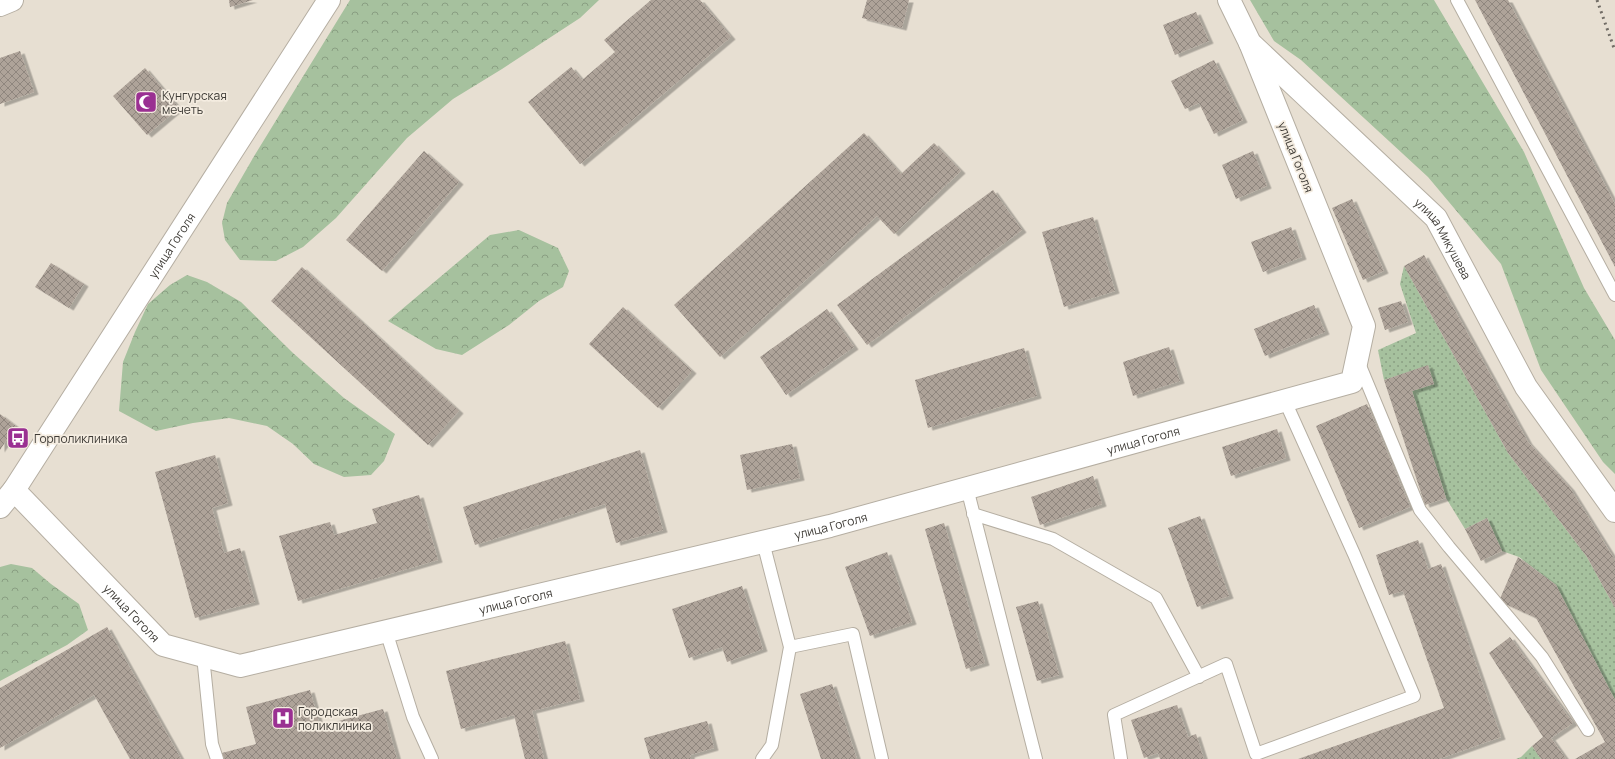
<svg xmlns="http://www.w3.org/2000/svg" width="1615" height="759" viewBox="0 0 1615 759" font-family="Manrope,sans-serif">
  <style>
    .grass { fill: url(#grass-dots) }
    .forest { fill: url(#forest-crowns) }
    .building { fill: url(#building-cross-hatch); filter: url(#shadow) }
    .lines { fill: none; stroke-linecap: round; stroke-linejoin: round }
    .service-casing { stroke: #b5aea2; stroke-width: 14 }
    .minor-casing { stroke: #b5aea2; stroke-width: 24 }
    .tertiary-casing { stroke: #b5aea2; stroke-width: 24 }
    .secondary-casing { stroke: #b5aea2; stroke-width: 24 }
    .service { stroke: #fff; stroke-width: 12 }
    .minor { stroke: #fff; stroke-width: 22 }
    .tertiary { stroke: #fff; stroke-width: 22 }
    .secondary { stroke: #fff; stroke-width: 22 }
    .rail { stroke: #716c65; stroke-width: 3; stroke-dasharray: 2 4; stroke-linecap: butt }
    .labels { text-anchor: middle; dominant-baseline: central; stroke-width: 3.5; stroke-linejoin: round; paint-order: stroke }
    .poi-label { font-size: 12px; fill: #3e3b36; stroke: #f4ece0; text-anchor: start }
    .street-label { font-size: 12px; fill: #3e3b36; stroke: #f4ece0 }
  </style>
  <defs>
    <pattern id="grass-dots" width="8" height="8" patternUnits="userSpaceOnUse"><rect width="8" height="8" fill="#a6c19e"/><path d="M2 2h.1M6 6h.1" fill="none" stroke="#899e82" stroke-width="1.8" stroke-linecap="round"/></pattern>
    <pattern id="forest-crowns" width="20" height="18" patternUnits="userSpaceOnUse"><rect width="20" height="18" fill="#a6c19e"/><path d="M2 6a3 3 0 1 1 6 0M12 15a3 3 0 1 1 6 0" fill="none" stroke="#899e82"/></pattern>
    <pattern id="building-cross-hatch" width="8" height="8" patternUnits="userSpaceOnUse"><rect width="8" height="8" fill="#aea399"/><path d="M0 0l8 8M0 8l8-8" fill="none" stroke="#8f867e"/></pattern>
    <filter id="shadow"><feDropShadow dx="4.5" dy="2.5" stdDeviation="0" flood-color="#0004"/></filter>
  </defs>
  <rect width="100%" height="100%" fill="#e7dfd2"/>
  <!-- grass -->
  <path class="grass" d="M1404 266 1508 453 1587 557 1615 608V700L1556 585 1519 557 1502 551 1487 518 1465 529 1446 498 1412 391 1434 384 1428 366 1384 380 1378 350 1416 333 1400 284Z
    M1532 746 1541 759H1516L1521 757Z"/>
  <!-- forest -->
  <path class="forest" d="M350 0H599L580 18 502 69 453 99 407 138 336 218 303 247 276 261 240 260 225 240 222 223 227 203 253 158Z
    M1250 0H1434L1524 152 1584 288 1615 340V474L1603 462 1541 370 1501 264 1428 177 1301 60 1274 41Z
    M519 230 558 248 569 271 563 287 539 301 509 325 462 355 436 349 388 321 490 235Z
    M187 275 207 282 241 302 293 353 344 398 395 434 384 461 371 475 344 477 314 464 293 444 267 426 229 418 193 423 156 431 119 411 123 362 135 332 148 304 170 285Z
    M11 564 32 568 51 584 79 604 88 630 67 645 0 681V567Z"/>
  <!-- building -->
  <path class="building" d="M229 0H253L230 7Z
    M651 0H700L731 37 580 164 528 102 571 67 582 80 615 52 604 40Z
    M867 0H909L902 28 862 18Z
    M1475 0H1508L1615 204V267Z
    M1196 12 1209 41 1175 55 1163 25Z
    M20 51 34 92 0 104V58Z
    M1214 60 1243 120 1214 134 1199 103 1185 109 1171 81Z
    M145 68 179 108 147 135 113 96Z
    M864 133 901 174 934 143 961 171 894 234 877 216 720 357 674 305Z
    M424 151 459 182 382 271 346 240Z
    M1253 151 1267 186 1236 199 1222 165Z
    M993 190 1022 230 867 345 837 305Z
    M1352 199 1384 271 1363 280 1332 208Z
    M1093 217 1115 291 1064 307 1042 232Z
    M1291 227 1302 257 1263 272 1251 242Z
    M1424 255 1528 442 1570 488 1615 560V608L1587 557 1508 453 1404 266Z
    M51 263 84 284 69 308 35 287Z
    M302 267 459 411 428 445 271 301Z
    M1401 301 1408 322 1385 330 1378 308Z
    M1314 305 1325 332 1265 356 1254 329Z
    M623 307 692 371 658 408 589 344Z
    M827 309 854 347 786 395 760 357Z
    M1169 347 1180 381 1133 396 1123 362Z
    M1024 348 1037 396 928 428 915 380Z
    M1428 365 1434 384 1412 391 1446 498 1425 505 1384 380Z
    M1367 404 1410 507 1359 528 1316 426Z
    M0 414 16 426 0 450Z
    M1277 429 1286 458 1231 476 1222 447Z
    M792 444 800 478 747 490 740 455Z
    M640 450 663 530 616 543 605 504 475 545 463 507Z
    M215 455 228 503 212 508 224 553 240 548 255 602 195 618 155 472Z
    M1093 476 1102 504 1040 525 1031 497Z
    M419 495 438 560 298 601 279 536 330 522 334 535 377 523 372 509Z
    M1200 516 1229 596 1197 607 1168 528Z
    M1487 518 1502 551 1481 561 1465 529Z
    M944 523 985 663 966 669 925 529Z
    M1418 540 1428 569 1441 564 1501 737 1439 759H1298L1444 708 1403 591 1389 595 1376 555Z
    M887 552 912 622 870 636 845 567Z
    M1518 557 1556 585 1615 700V759H1575L1605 742 1536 618 1499 601Z
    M742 586 763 649 727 662 722 647 689 658 672 609Z
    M1038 601 1059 675 1037 681 1016 607Z
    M107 627 181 759H130L94 695 0 748V688Z
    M1510 637 1573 723 1551 738 1566 759H1541L1532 746 1543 737 1489 653Z
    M565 641 580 699 532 711 544 759H525L514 715 461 729 446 671Z
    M832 684 857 759H821L800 694Z
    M310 690 320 726 383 709 397 759H224L222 753 256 744 246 707Z
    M1177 705 1188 737 1196 734 1204 759H1160L1158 753 1144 758 1131 720Z
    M707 721 714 748 690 755 691 759H650L644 738Z"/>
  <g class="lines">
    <!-- service casing -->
    <g class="service-casing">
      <path id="service" d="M1457 0 1615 295
        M1358 361 1420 510 1449 547 1542 657 1588 730
        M967 488 1036 759
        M973 514 1053 539 1156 598 1199 677
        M386 631 413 717 432 759
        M790 647 853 634 882 759
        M203 656 212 744 217 759
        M762 759 772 745 790 647 763 542
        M1121 759 1114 715 1226 664 1256 754 1414 696 1354 554 1285 401"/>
    </g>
    <!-- minor casing -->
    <g class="minor-casing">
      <g id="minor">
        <path id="s1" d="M1229 0 1250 43 1436 218 1526 387 1615 511"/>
        <path id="s2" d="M14 490 163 645 240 666 830 526 1352 382 1364 326 1250 43"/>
      </g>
    </g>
    <!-- tertiary casing -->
    <g class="tertiary-casing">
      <g id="tertiary">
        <path id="s3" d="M0 507 14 490 329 0"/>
      </g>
    </g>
    <!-- secondary casing -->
    <g class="secondary-casing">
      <path id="secondary" d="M0 5 12 0"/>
    </g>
    <!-- service -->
    <use href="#service" class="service"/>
    <!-- minor -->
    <use href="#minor" class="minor"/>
    <!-- tertiary -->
    <use href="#tertiary" class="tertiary"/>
    <!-- secondary -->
    <use href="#secondary" class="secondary"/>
    <!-- rail -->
    <path class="rail" d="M1597 0 1615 51"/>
  </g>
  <!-- icons -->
  <defs>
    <g id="mosque-square" transform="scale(1.15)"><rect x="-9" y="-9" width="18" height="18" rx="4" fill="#9a3092" stroke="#f4ece0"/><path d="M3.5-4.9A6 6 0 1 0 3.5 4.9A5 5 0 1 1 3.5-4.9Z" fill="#fff"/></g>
    <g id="bus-square" transform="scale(1.15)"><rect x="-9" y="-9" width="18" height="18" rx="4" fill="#9a3092" stroke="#f4ece0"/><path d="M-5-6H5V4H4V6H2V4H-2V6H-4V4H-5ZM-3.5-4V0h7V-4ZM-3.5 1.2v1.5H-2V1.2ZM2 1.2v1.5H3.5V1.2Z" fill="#fff"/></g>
    <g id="hospital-square" transform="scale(1.15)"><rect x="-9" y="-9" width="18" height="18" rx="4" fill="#9a3092" stroke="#f4ece0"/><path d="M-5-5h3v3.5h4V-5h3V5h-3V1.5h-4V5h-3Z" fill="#fff"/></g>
  </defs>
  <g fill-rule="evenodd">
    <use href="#mosque-square" x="146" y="102"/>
    <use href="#bus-square" x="18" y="438"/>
    <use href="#hospital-square" x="283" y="718"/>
  </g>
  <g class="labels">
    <!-- poi labels -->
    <g class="poi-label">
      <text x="162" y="95">Кунгурская<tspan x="162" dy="14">мечеть</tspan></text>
      <text x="34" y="438">Горполиклиника</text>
      <text x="298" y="711">Городская<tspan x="298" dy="14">поликлиника</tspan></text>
    </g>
    <!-- street labels -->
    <g class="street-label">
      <text transform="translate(1296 157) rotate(68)">улица Гоголя</text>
      <text stroke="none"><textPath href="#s1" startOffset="324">улица Микушева</textPath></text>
      <text stroke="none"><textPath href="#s3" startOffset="313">улица Гоголя</textPath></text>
      <text stroke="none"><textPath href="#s2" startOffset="1226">улица Гоголя</textPath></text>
      <text stroke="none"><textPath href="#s2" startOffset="902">улица Гоголя</textPath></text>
      <text stroke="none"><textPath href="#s2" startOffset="578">улица Гоголя</textPath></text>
      <text stroke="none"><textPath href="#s2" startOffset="170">улица Гоголя</textPath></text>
    </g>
  </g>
</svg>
